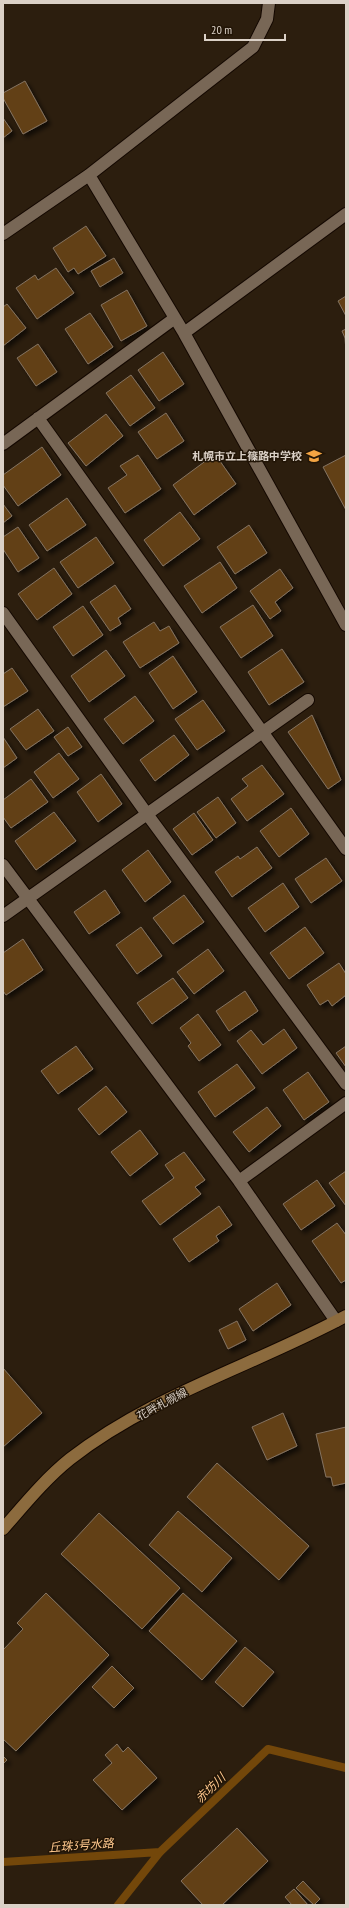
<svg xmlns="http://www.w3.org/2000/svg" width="349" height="1908" viewBox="0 0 349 1908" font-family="'PT Sans Narrow','Noto Sans JP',sans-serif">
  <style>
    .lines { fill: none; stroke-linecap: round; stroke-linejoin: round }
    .stream { stroke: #73470a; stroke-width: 8 }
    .building { fill: #624017; stroke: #847361; filter: url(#shadow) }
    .street-casing { stroke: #140800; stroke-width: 14 }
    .secondary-casing { stroke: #140800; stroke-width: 14 }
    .street { stroke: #786756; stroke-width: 12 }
    .secondary { stroke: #8c6b3e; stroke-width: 12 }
    .labels { text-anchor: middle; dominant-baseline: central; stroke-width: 3; stroke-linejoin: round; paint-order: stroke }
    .poi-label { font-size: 11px; font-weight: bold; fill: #dbd1c7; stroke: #221506; text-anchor: end }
    .street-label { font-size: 11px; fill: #dbd1c7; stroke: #221506 }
    .water-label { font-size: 12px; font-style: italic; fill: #fec78d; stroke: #221506 }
  </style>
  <defs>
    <filter id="shadow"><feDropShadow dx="3.5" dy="3.5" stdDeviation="2" flood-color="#0009"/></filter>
  </defs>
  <rect width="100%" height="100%" fill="#2c1e0e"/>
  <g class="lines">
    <!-- stream -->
    <path class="stream" d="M3 1862 160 1852
      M118 1905 160 1852 268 1749 346 1768"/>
  </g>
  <!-- building -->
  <path class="building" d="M25 81 47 121 23 134 3 98V93Z
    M3 118 12 131 3 138Z
    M86 226 106 256 78 274 74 268 68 272 53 248Z
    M114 258 123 273 100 287 91 271Z
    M56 268 74 293 37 319 16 288 35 275 38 280Z
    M127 290 147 326 121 341 101 305Z
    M346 296V316L338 301Z
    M7 304 26 328 3 346V307Z
    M90 313 113 347 88 364 65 329Z
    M346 329V351L345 338 342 331Z
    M38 344 57 372 36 386 17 358Z
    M163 352 184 384 159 401 138 370Z
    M131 375 155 408 130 426 106 393Z
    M166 413 184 441 157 459 138 432Z
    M106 414 123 436 86 466 68 443Z
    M42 447 61 475 18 506 3 485V475Z
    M215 454 236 484 194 515 173 485Z
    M138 455 161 489 125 513 108 488 127 475 120 466Z
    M346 455V510L323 467Z
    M67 498 86 525 47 551 29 525Z
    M3 504 12 516 3 523Z
    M180 512 200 539 163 566 144 540Z
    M249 525 267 553 235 574 217 547Z
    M18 527 39 558 18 572 3 549V537Z
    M96 537 114 563 78 588 60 562Z
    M220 562 237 588 202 613 184 586Z
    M54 568 72 594 37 620 18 594Z
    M280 569 293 588 275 602 281 611 270 619 250 591Z
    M115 585 131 609 118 618 121 624 110 631 90 602Z
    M253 605 273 636 241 658 220 627Z
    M83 606 103 635 73 656 53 627Z
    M154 622 160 631 169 626 179 643 140 668 123 642Z
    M282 649 304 682 269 705 248 672Z
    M106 650 125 676 89 702 71 676Z
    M173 656 197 692 173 709 149 673Z
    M12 668 28 691 3 707V674Z
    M135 696 154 721 123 744 104 719Z
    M203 700 225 731 197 750 175 719Z
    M38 709 54 731 26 750 10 729Z
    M312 715 341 780 328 789 288 732Z
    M68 727 82 747 68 756 54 737Z
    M174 735 189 755 155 781 140 760Z
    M3 737 17 758 3 768Z
    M59 753 79 779 53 798 34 772Z
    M262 765 284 794 247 821 231 799 248 786 242 779Z
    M101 774 122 804 98 822 77 792Z
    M31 779 48 802 11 828 3 817V800Z
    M218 797 236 823 216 838 197 812Z
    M291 808 309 834 279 857 260 831Z
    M54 812 76 841 36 870 15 841Z
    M194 813 213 840 192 855 173 829Z
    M257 847 272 868 232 897 215 872 238 856 240 859Z
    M148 850 171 882 145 902 122 870Z
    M326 858 342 881 311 903 295 879Z
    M283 883 299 907 265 932 248 908Z
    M105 890 120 913 89 934 74 912Z
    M184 895 204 922 173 944 153 918Z
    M141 927 162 956 137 974 116 945Z
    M305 927 324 953 289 979 270 953Z
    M23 939 43 970 6 995 3 991V953Z
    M208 949 224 971 194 994 177 972Z
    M339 963 346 974V995L332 1006 328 1000 320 1005 307 985Z
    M173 978 188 998 152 1024 137 1003Z
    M245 991 258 1011 229 1031 216 1011Z
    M198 1014 221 1045 199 1061 188 1046 191 1043 180 1028Z
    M284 1029 297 1048 262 1074 237 1041 251 1030 263 1045Z
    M76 1046 93 1069 58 1094 41 1071Z
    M346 1046V1067L336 1053Z
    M237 1064 255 1088 215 1117 198 1092Z
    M308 1072 329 1102 304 1120 283 1090Z
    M106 1086 127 1112 99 1135 78 1109Z
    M267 1107 281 1126 249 1152 233 1132Z
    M140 1130 158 1154 130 1176 111 1152Z
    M184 1152 205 1180 195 1187 201 1194 160 1225 142 1201 174 1178 165 1165Z
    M346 1171V1206L329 1183Z
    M317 1180 335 1206 301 1230 283 1204Z
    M219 1206 232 1225 216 1236 219 1241 189 1262 173 1239Z
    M337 1223 346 1235V1280L341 1283 312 1241Z
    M277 1283 291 1305 253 1331 239 1309Z
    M237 1321 246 1340 228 1349 219 1330Z
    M3 1368 42 1413 3 1447Z
    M283 1413 297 1446 267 1460 252 1427Z
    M346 1427V1483L333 1486 331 1477H326L316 1434Z
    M217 1463 309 1546 279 1580 187 1497Z
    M178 1511 232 1558 202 1592 149 1545Z
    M99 1513 180 1588 142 1629 61 1554Z
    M46 1593 109 1655 16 1751 3 1739V1650L23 1629 17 1623Z
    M183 1593 237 1641 202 1680 149 1631Z
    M245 1647 274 1672 243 1707 215 1682Z
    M112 1666 134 1688 114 1708 92 1687Z
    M117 1744 123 1752 128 1747 157 1778 122 1810 93 1780 112 1763 105 1755Z
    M3 1756 7 1760 3 1764Z
    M237 1828 268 1861 222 1905H203L181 1881Z
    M303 1881 320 1899 314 1905 296 1888Z
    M294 1889 308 1905H292L285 1897Z"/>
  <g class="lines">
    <!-- street casing -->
    <g class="street-casing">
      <path id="street" d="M89 175 184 333 346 625
        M3 234 89 175 253 47 267 19 269 3
        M184 333 346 214
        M38 418 346 849
        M3 444 175 318
        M3 613 147 814 346 1084
        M3 865 239 1181 336 1321
        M3 916 308 700
        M239 1181 346 1103"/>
    </g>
    <!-- secondary casing -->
    <g class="secondary-casing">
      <path id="secondary" d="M3 1529C24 1505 45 1479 70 1459 152 1395 255 1365 346 1316"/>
    </g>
    <!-- street -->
    <use href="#street" class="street"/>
    <!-- secondary -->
    <use href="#secondary" class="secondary"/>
  </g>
  <!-- icons -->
  <defs>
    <g id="school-bare" transform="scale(1.2)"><path d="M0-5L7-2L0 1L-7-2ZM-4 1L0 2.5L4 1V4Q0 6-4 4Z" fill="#f3a443" stroke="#221506" stroke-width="2.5" paint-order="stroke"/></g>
  </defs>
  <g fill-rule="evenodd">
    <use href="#school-bare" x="314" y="456"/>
  </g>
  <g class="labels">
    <!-- poi labels -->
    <g class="poi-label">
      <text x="302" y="456">札幌市立上篠路中学校</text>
    </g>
    <!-- street labels -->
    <g class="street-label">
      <text transform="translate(162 1404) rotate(-28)">花畔札幌線</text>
    </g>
    <!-- water labels -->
    <g class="water-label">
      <text transform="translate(210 1788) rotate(-44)">赤坊川</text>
      <text transform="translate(81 1845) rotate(-4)">丘珠3号水路</text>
    </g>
  </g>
  <!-- border -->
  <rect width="349" height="1908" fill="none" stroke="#dbd1c7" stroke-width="8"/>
  <!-- scale -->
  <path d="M205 34v6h80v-6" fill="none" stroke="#dbd1c7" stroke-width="2"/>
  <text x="211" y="34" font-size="12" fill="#dbd1c7" stroke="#221506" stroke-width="3" paint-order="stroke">20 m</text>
</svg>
